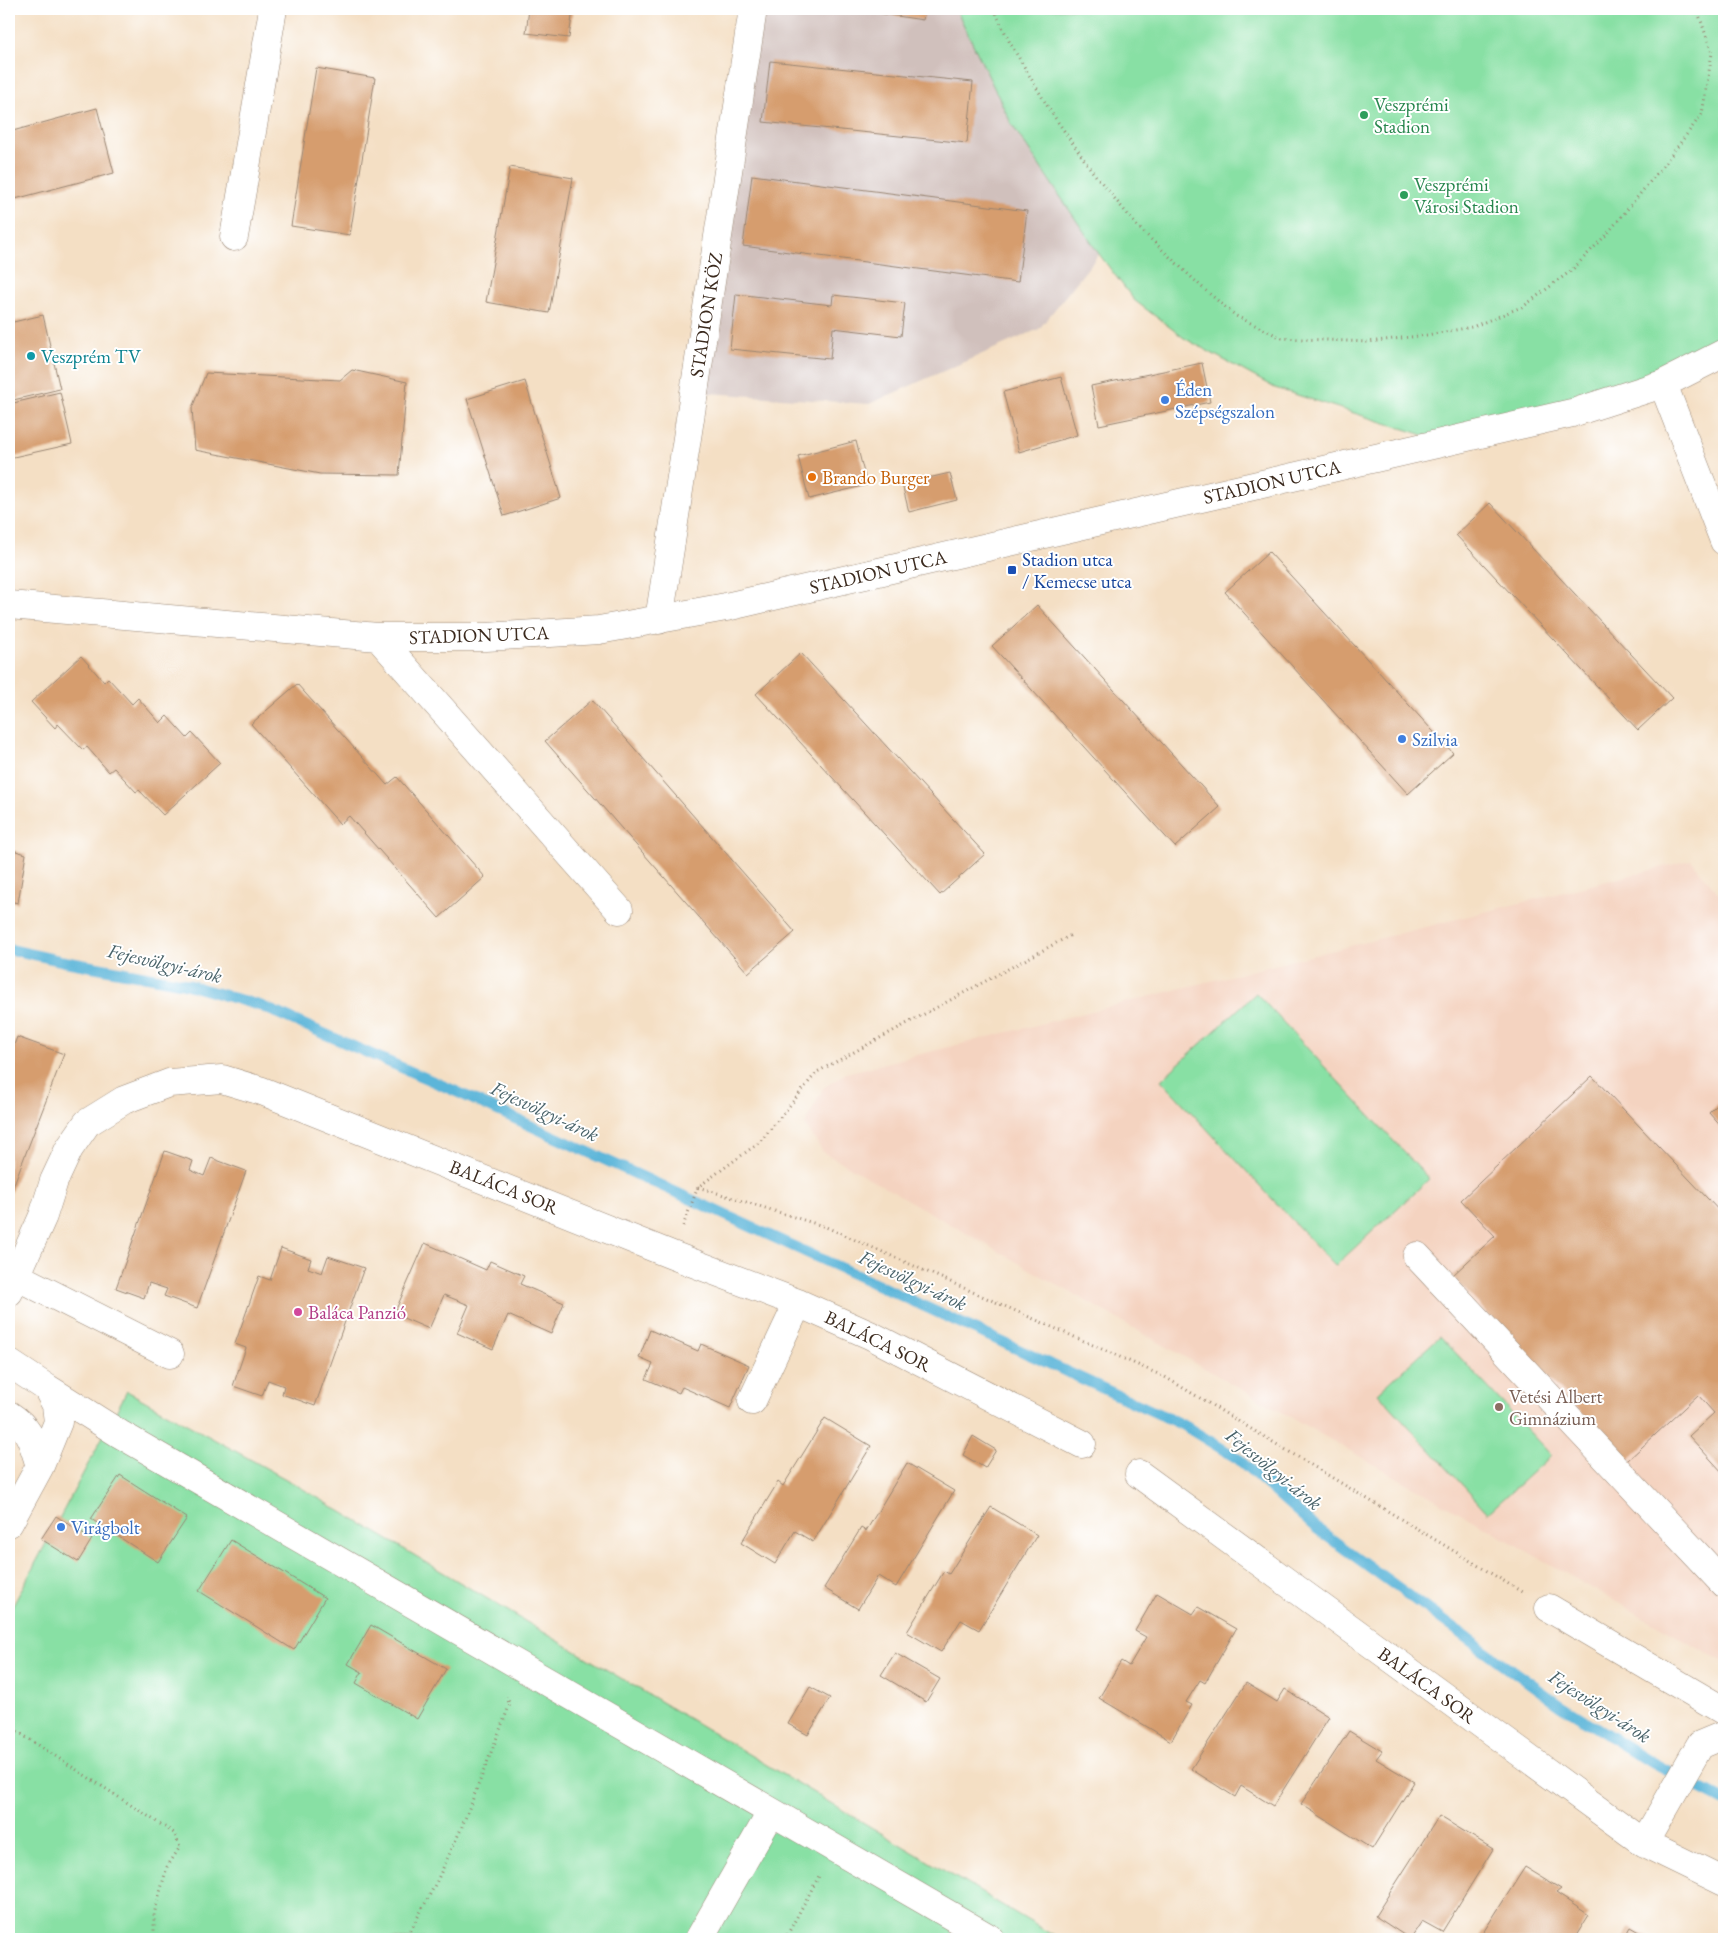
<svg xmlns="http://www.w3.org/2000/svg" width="1733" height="1948" viewBox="0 0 1733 1948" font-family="'EB Garamond',serif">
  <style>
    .built { fill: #f4d3c0 }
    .industrial { fill: #d0c0bc }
    .green { fill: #88e0a4; stroke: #628561 }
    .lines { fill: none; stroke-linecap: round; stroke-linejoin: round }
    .stream { stroke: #5bb5d9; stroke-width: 11 }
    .building { fill: #d69d6e }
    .minor-casing { stroke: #988471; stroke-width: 29 }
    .path { stroke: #988471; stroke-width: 3; stroke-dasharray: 1 4; stroke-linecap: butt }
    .minor { stroke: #fff; stroke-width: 28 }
    .leisure-dot { fill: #2e9e5b; stroke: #fff; stroke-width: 2 }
    .culture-dot { fill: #0f9aa8; stroke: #fff; stroke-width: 2 }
    .shop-dot { fill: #3f7fe0; stroke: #fff; stroke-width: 2 }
    .food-dot { fill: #e8710a; stroke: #fff; stroke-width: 2 }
    .transit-dot { fill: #1a4fb4; stroke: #fff; stroke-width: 2 }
    .hotel-dot { fill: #d1479c; stroke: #fff; stroke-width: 2 }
    .education-dot { fill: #8d6e63; stroke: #fff; stroke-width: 2 }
    .labels { text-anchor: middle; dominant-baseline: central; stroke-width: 4; stroke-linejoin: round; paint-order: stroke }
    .leisure-label { font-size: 19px; fill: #27864d; stroke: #fff; text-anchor: start }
    .street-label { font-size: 19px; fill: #3b2a1e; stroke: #fff }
    .culture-label { font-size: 19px; fill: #0d838f; stroke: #fff; text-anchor: start }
    .shop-label { font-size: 19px; fill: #366cbe; stroke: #fff; text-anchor: start }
    .food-label { font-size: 19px; fill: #c56008; stroke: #fff; text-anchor: start }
    .transit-label { font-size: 19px; fill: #164399; stroke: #fff; text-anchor: start }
    .hotel-label { font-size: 19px; fill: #b23c85; stroke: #fff; text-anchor: start }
    .education-label { font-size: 19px; fill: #785e54; stroke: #fff; text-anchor: start }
    .water-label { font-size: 20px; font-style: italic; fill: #486269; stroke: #fff }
  </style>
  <rect width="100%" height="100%" fill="#fff"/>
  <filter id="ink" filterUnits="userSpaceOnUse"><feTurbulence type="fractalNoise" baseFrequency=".02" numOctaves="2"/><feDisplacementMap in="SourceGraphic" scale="10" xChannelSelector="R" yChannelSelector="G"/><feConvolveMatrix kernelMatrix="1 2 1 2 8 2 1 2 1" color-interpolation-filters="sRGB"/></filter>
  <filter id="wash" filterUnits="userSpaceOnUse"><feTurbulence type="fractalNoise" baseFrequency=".0096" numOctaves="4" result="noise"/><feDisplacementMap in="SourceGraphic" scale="20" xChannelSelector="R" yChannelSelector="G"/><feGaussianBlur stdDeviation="1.12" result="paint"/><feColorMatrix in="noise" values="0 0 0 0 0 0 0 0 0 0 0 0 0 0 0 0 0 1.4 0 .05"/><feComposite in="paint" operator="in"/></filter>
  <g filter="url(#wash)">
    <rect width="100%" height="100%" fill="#f4dfc4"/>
    <!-- built -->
    <path class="built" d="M1691 860 1724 900V1663L823 1152 805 1125 823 1088 846 1073Z"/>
    <!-- industrial -->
    <path class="industrial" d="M753 9H956L1012 125 1099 254 1039 329 869 404 694 392Z"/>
    <!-- green -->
    <path class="green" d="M956 9H1724V353L1663 384 1436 439 1275 388 1184 338 1134 300 1099 254 1012 125Z
      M1256 993 1429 1179 1335 1266 1161 1080Z
      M1440 1336 1551 1455 1488 1513 1378 1393Z
      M127 1391 293 1483 1059 1939H9V1613Z"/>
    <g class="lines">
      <!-- stream -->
      <path class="stream" d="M9 949 62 961 182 983 261 1006 455 1091 1185 1426 1237 1458 1316 1528 1560 1705 1653 1763 1724 1800"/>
    </g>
    <g id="blocks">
      <!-- building -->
      <path class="building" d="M529 9H573L569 38 526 33Z
        M851 9H925L923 20Z
        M770 61 973 82 967 143 763 122Z
        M316 68 375 78 350 235 291 226Z
        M97 108 114 173 15 199 9 175V132Z
        M510 167 573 178 549 313 486 302Z
        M752 175 1027 211 1018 282 743 246Z
        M736 294 832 305 833 295 905 303 901 336 833 328 830 359 730 349Z
        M43 315 60 389 9 401V323Z
        M1202 363 1210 402 1099 425 1091 386Z
        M352 370 407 382 399 475 320 474 195 450 192 408 206 373 340 380Z
        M1061 377 1077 435 1019 452 1003 392Z
        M525 381 561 498 504 516 467 399Z
        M60 392 72 444 9 458V404Z
        M856 441 867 485 809 499 798 456Z
        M950 473 957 500 909 512 902 484Z
        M1490 503 1672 698 1638 730 1456 535Z
        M1269 552 1453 753 1408 794 1225 592Z
        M1037 605 1220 807 1175 847 992 646Z
        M801 653 985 854 940 895 756 694Z
        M81 656 104 682 108 678 132 704 138 698 160 723 167 716 187 738 192 733 220 763 163 815 139 790 136 792 114 768 109 772 87 747 83 750 58 724 55 728 31 702Z
        M297 684 387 785 397 777 485 877 439 918 349 816 340 824 251 724Z
        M592 700 795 932 748 973 545 741Z
        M9 849 26 854 18 903 9 901Z
        M17 1037 64 1054 9 1197V1046L13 1048Z
        M1592 1076 1724 1216V1474L1689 1436 1714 1413 1698 1395 1627 1461 1452 1276 1495 1236 1461 1200Z
        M1724 1098V1130L1709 1113Z
        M165 1151 193 1161 190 1170 204 1176 211 1158 246 1171 197 1308 164 1296 167 1289 149 1283 144 1298 116 1288Z
        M425 1243 486 1270 490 1261 524 1276 520 1284 564 1303 551 1334 508 1315 493 1349 457 1333 469 1305 444 1295 429 1329 394 1314Z
        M281 1248 311 1259 308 1268 322 1273 328 1256 364 1268 315 1406 282 1394 284 1386 268 1380 262 1396 233 1386 246 1348 235 1344 259 1276 270 1280Z
        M650 1330 698 1351 701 1344 749 1365 730 1408 682 1387 679 1393 646 1379 653 1364 639 1358Z
        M825 1418 871 1446 813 1542 795 1531 775 1564 741 1543 778 1482 783 1486Z
        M973 1436 996 1450 985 1468 963 1455Z
        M907 1463 954 1491 896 1587 878 1576 858 1609 824 1588 861 1528 866 1531Z
        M120 1475 187 1518 158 1562 91 1519Z
        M991 1507 1037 1535 979 1630 961 1620 941 1652 907 1632 944 1571 949 1574Z
        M56 1516 92 1539 78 1562 41 1539Z
        M231 1540 325 1598 294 1650 199 1591Z
        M1157 1593 1193 1614 1198 1607 1236 1629 1205 1683 1200 1680 1186 1702 1192 1705 1171 1741 1099 1698 1121 1661 1129 1666 1146 1637 1135 1631Z
        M371 1625 446 1669 417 1719 356 1683 362 1672 348 1664Z
        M895 1653 940 1679 926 1702 881 1675Z
        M1246 1683 1277 1702 1285 1689 1329 1717 1273 1806 1241 1786 1235 1797 1191 1769Z
        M810 1687 830 1698 808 1735 788 1724Z
        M1349 1731 1382 1751 1376 1759 1414 1782 1372 1849 1301 1804Z
        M1439 1816 1493 1849 1442 1932 1422 1921 1410 1939 1375 1916Z
        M1525 1867 1561 1889 1556 1893 1589 1915 1574 1939H1479Z
        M1630 1927 1651 1939H1623Z"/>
    </g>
  </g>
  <g filter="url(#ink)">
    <use href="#blocks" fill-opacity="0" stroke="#988471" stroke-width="1"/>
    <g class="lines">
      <!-- minor casing -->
      <g class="minor-casing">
        <path id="minor" d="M234 237 273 9
          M1663 384 1724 541
          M9 605 378 637H486L599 630 726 607 1572 413 1663 384 1724 353
          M659 620 753 9
          M378 637 619 910
          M1417 1256 1724 1584
          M16 1276 170 1354
          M9 1292 43 1216 54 1181 69 1149 87 1123 124 1100 169 1083 222 1079 262 1091 672 1255 798 1303 872 1336 1082 1444
          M9 1363 47 1388 56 1405 58 1422 40 1466 9 1523
          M47 1388 120 1434 991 1939
          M752 1401 798 1303
          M9 1415C31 1429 32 1442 40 1466
          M1139 1474 1644 1843 1724 1882
          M1549 1608 1724 1711
          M1644 1843 1700 1745 1724 1735
          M699 1939 771 1813"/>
      </g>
      <!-- path -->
      <path class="path" d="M994 9 1010 43 1051 112 1092 171 1138 227 1205 290 1236 316 1282 338 1368 342 1427 335 1472 327 1524 306 1572 270 1607 234 1663 166 1702 114 1712 53 1697 9
        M698 1187 826 1227 1165 1377 1522 1592
        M683 1226 698 1187 760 1142 817 1072 1071 935
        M9 1726 174 1833 180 1847 167 1867 154 1914V1939
        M406 1939 436 1883 461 1829 510 1704 506 1697
        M785 1939 819 1876"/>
      <!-- minor -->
      <use href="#minor" class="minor"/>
    </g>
  </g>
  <!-- markers -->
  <g class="leisure-dot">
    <circle cx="1364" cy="115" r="5"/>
    <circle cx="1404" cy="195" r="5"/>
  </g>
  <circle class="culture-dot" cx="31" cy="356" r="5"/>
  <g class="shop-dot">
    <circle cx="1165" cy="400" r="5"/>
    <circle cx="1402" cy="739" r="5"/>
    <circle cx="61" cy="1527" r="5"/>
  </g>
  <circle class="food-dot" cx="812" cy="477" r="5"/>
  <rect class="transit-dot" x="1007" y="565" width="10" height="10" rx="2.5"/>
  <circle class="hotel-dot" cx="298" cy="1312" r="5"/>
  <circle class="education-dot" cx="1499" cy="1407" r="5"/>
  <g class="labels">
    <!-- leisure labels -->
    <g class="leisure-label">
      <text x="1374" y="104">Veszprémi<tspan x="1374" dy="22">Stadion</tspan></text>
      <text x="1414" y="184">Veszprémi<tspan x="1414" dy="22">Városi Stadion</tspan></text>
    </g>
    <!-- street labels -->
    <g class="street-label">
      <text transform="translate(706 315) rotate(-81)">STADION KÖZ</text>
      <text transform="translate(1272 482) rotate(-13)">STADION UTCA</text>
      <text transform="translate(878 572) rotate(-13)">STADION UTCA</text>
      <text transform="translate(479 635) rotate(-2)">STADION UTCA</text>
      <text transform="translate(504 1187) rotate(22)">BALÁCA SOR</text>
      <text transform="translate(878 1341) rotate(26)">BALÁCA SOR</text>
      <text transform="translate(1427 1685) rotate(36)">BALÁCA SOR</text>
    </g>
    <!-- culture labels -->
    <g class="culture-label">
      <text x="41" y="356">Veszprém TV</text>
    </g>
    <!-- shop labels -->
    <g class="shop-label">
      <text x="1175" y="389">Éden<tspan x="1175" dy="22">Szépségszalon</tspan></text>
      <text x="1412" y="739">Szilvia</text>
      <text x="71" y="1527">Virágbolt</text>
    </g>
    <!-- food labels -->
    <g class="food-label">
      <text x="822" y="477">Brando Burger</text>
    </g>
    <!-- transit labels -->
    <g class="transit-label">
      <text x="1022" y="559">Stadion utca<tspan x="1022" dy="22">/ Kemecse utca</tspan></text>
    </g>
    <!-- hotel labels -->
    <g class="hotel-label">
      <text x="308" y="1312">Baláca Panzió</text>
    </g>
    <!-- education labels -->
    <g class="education-label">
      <text x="1509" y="1396">Vetési Albert<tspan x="1509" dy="22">Gimnázium</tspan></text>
    </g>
    <!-- water labels -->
    <g class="water-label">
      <text transform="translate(165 963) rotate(13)">Fejesvölgyi-árok</text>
      <text transform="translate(545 1111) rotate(25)">Fejesvölgyi-árok</text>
      <text transform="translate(913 1280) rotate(25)">Fejesvölgyi-árok</text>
      <text transform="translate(1274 1469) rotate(39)">Fejesvölgyi-árok</text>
      <text transform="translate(1600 1706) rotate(33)">Fejesvölgyi-árok</text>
    </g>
  </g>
  <!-- margin -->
  <rect width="1733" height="1948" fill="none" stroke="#fff" stroke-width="30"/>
</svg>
